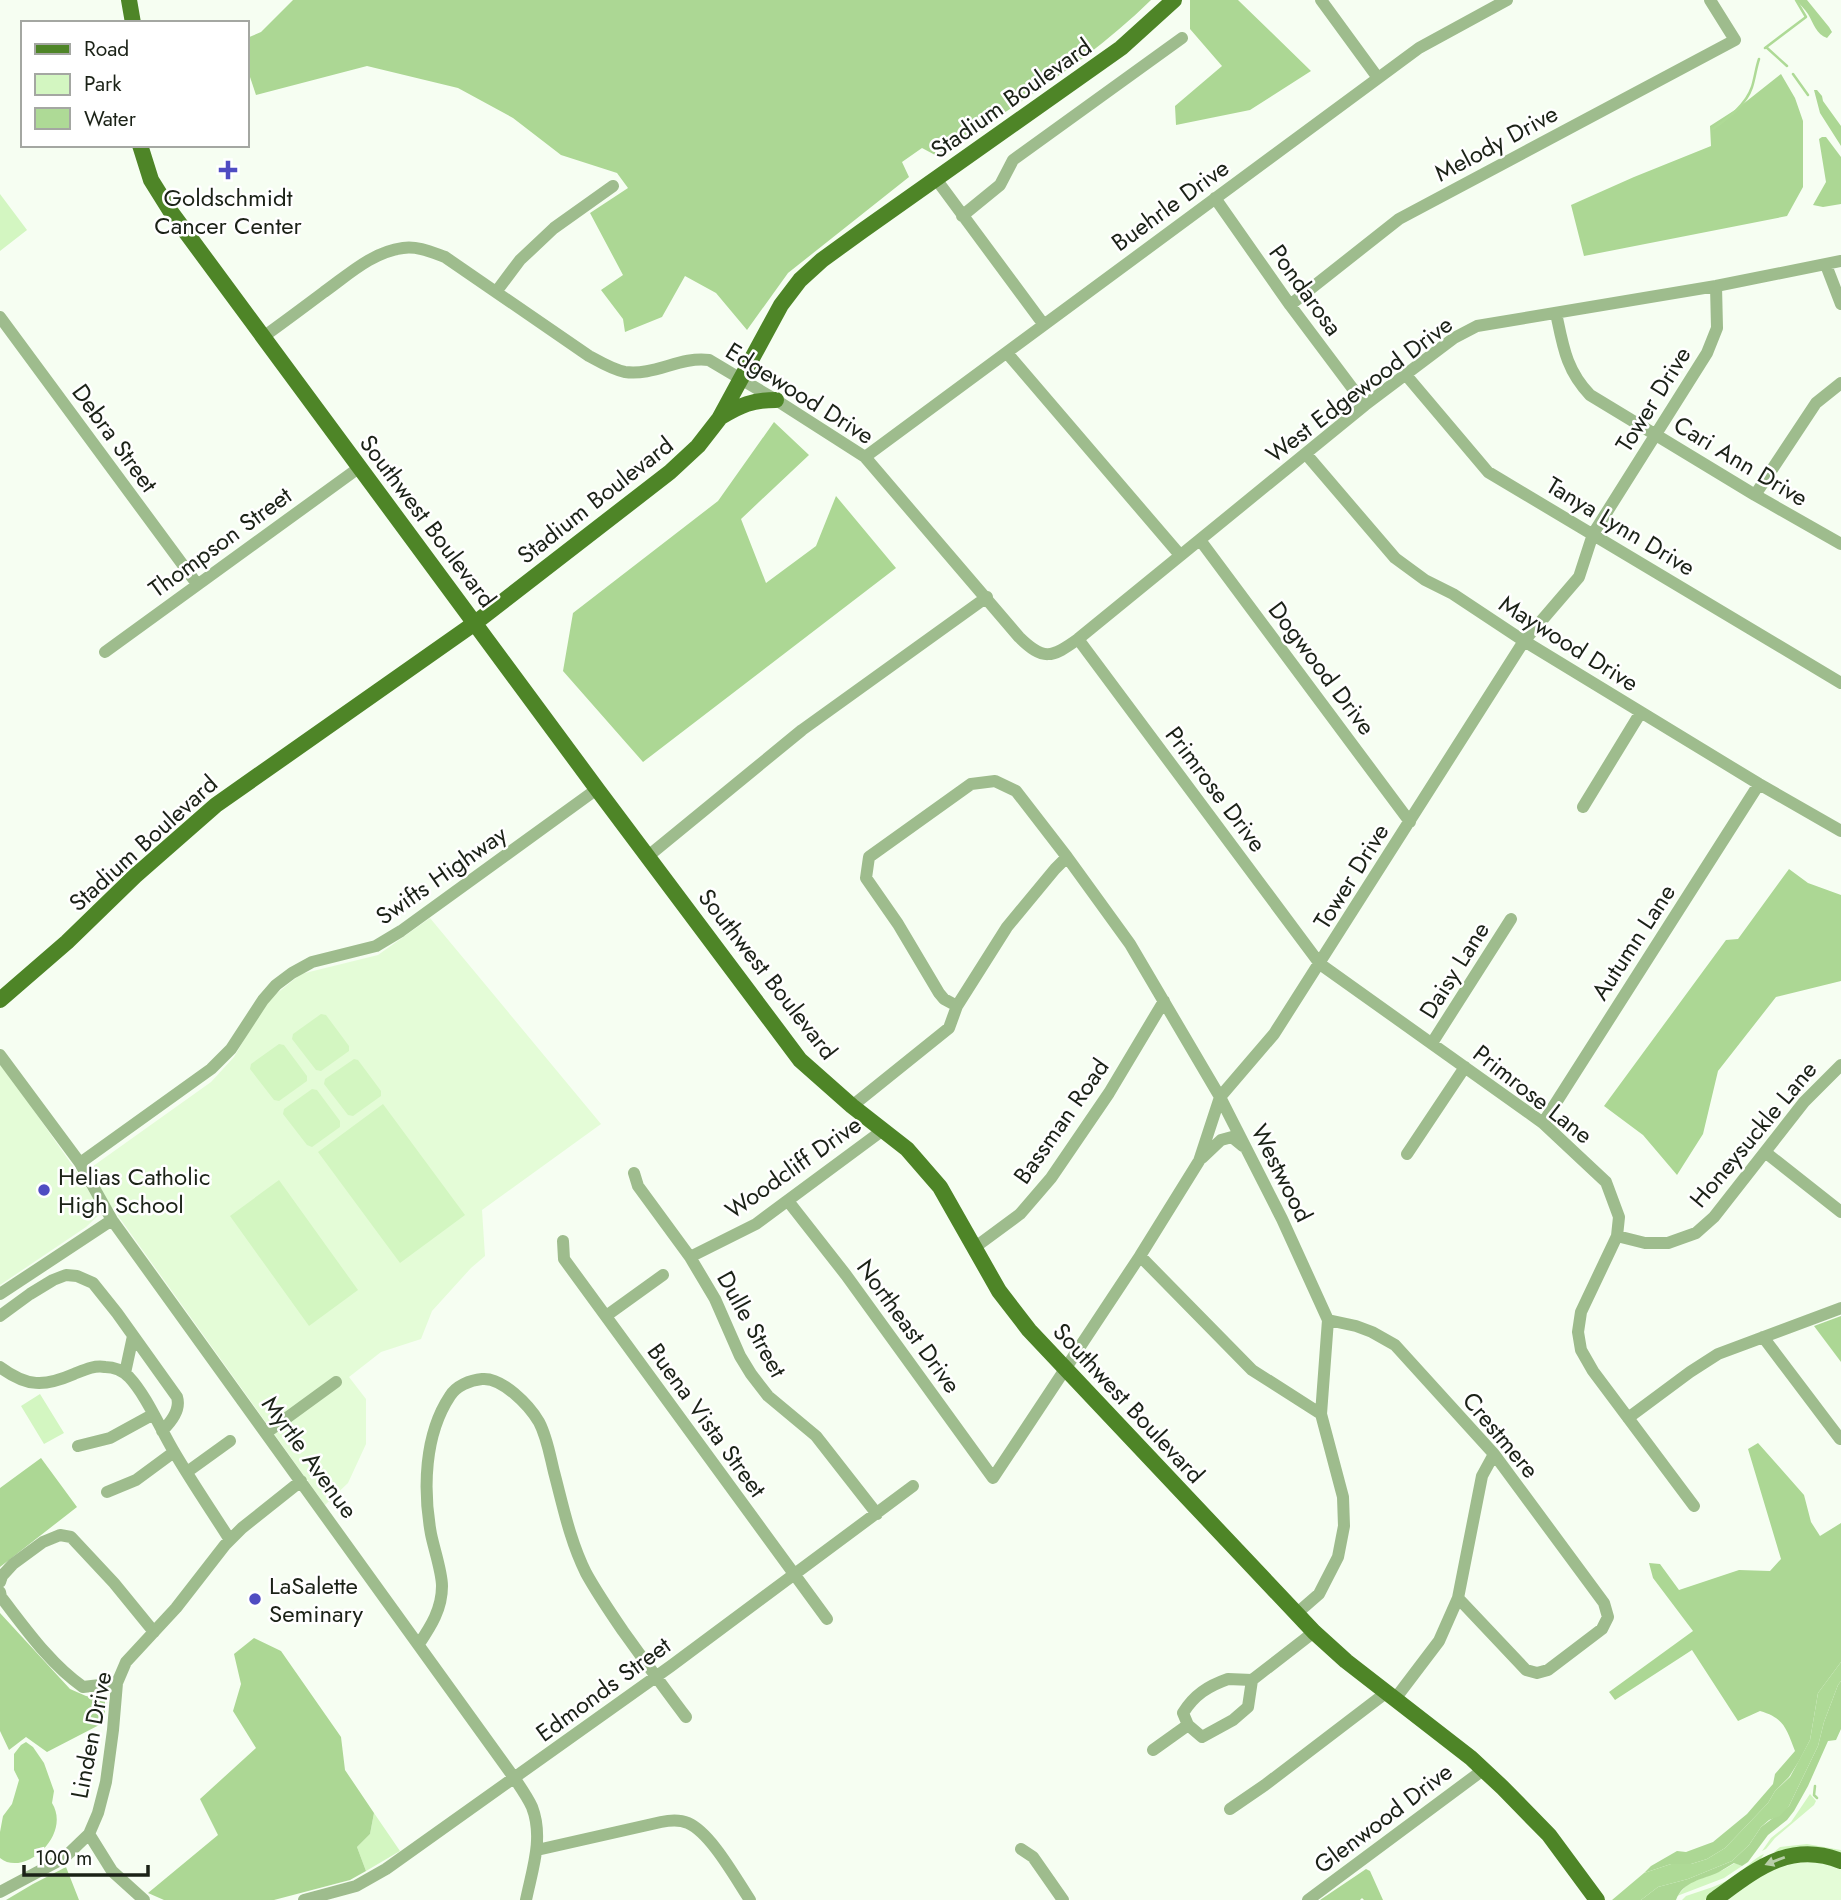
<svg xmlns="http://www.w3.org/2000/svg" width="1841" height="1900" viewBox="0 0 1841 1900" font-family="Jost,sans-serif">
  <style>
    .built { fill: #e4fcd7 }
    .green { fill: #d3f6c1 }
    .forest { fill: #acd794 }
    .water { fill: #aeda96 }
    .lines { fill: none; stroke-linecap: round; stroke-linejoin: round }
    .stream { stroke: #aeda96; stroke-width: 2.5 }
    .minor { stroke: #9ebc8d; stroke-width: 12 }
    .major { stroke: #4e8527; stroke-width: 16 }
    .oneway { fill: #b8cea9 }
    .poi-dot { fill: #4f4cc2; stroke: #fff; stroke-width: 2.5 }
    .labels { text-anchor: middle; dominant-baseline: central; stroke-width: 5; stroke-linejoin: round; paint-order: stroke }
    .street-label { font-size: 24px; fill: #1b2217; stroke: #fff }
    .poi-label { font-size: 24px; fill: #1b2217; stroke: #fff; text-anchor: start }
  </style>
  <rect width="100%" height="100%" fill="#f6fef2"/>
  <!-- built -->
  <path class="built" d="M430 918 601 1124 482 1210 485 1256 471 1268 432 1311 421 1339 381 1352 349 1377 366 1399V1444L348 1483 325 1505 111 1206 89 1169 211 1082 234 1057 266 1002 301 974 378 955Z
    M0 1062 77 1172 99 1208 100 1214 86 1227 0 1285Z
    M1821 1861 1841 1867V1900H1724L1764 1872 1783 1863Z"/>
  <!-- green -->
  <path class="green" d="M0 194 27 230 0 251Z
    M321 1014 326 1015 349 1046V1051L321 1071 316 1070 292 1039 293 1034Z
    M279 1044 284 1045 307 1076V1081L279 1101 274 1100 250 1069 251 1064Z
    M354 1059 358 1060 381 1091V1096L353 1116 348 1115 324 1084 325 1079Z
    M312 1089 317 1090 340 1121V1127L312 1147 307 1145 283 1114 284 1109Z
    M383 1104 465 1215 400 1263 318 1152Z
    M279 1180 358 1290 309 1326 230 1216Z
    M40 1394 64 1433 44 1444 21 1406Z
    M1810 1794 1816 1801 1814 1805 1775 1838 1766 1849 1762 1851 1771 1838 1791 1822Z
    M374 1813 400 1851 366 1871 357 1847 370 1834Z
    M1807 1844 1841 1850V1854L1774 1852 1780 1847Z
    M1764 1854 1760 1860 1705 1900H1682L1686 1896C1704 1890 1722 1885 1738 1874 1746 1868 1754 1858 1764 1854Z
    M1748 1862 1724 1878 1677 1896 1689 1883 1723 1870 1735 1863 1742 1866Z"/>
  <!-- forest -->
  <path class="forest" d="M293 0H1151C1088 62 1011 108 937 156L922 148 902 162 909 177 788 273 747 330 716 293 685 276 662 317 625 332 623 319 601 290 623 275 590 213 628 188 617 173 561 155 513 118 458 88 367 66 256 95 247 68V38L261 32Z
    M1190 0H1238L1311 71 1250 110 1176 125 1175 106 1222 66 1190 29Z
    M1796 0H1807L1829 27 1832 32 1827 38C1816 34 1814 24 1808 14 1805 9 1800 5 1796 0Z
    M1781 74 1795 98 1803 121V187L1787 216 1584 256 1571 205 1634 177 1711 146 1710 126 1738 108Z
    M1814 90H1817L1822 96 1823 101 1841 126V146L1820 113Z
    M1822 137H1826L1841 157V204L1823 207 1813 205 1826 182 1819 139Z
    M774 422 809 455 741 519 766 583 816 546 836 496 896 568 643 762 563 671 573 613 718 501Z
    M1789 869 1808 883 1841 895V981L1776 997 1718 1071 1703 1134 1677 1175 1643 1135 1604 1106 1726 940 1738 939Z
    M1841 1316V1362L1814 1326Z
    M1758 1443 1804 1495 1811 1522 1820 1536 1841 1523V1662L1818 1693 1810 1740 1799 1761 1789 1777 1775 1791 1768 1803 1725 1848 1707 1859 1691 1864H1671L1644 1873 1651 1866 1677 1851 1686 1852 1713 1842 1747 1814 1773 1784 1775 1774 1795 1751C1786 1728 1784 1718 1760 1711L1738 1721 1692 1650 1615 1700 1609 1692 1693 1631 1653 1578 1649 1563 1660 1564 1679 1590 1739 1570 1770 1571 1781 1559 1748 1449Z
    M41 1458 77 1507 0 1567V1488Z
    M0 1613 70 1689 86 1696 105 1699V1722L47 1752 26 1737 9 1750 0 1731Z
    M254 1638 281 1651 341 1737 345 1770 374 1813 370 1834 357 1847 366 1871 350 1880 274 1900H164L148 1893 218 1835 200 1799 256 1748 233 1711 241 1684 234 1654Z
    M1841 1681V1729L1836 1740 1828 1741 1808 1786 1794 1811 1787 1820 1768 1835 1748 1862 1742 1866 1734 1863C1729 1866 1724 1869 1719 1872 1702 1880 1683 1881 1676 1900H1641L1658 1887 1688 1879 1732 1861 1749 1845 1761 1827 1789 1806 1818 1746 1824 1722 1838 1685Z
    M66 1867 79 1900H6L33 1884Z
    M1366 1869 1370 1871 1383 1900H1364L1362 1898 1360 1900H1320Z"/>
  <!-- water -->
  <path class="water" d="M1841 1662V1681L1838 1685 1824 1722 1818 1746 1789 1806 1780 1816 1769 1820 1761 1827 1749 1845 1732 1861 1688 1879 1658 1887 1641 1900H1612L1644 1873 1671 1864H1691L1707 1859 1725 1848 1768 1803 1775 1791 1790 1777 1810 1740 1818 1693Z
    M26 1742 33 1747 44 1763 54 1791 52 1803C72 1835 24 1878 0 1858V1832L3 1816 12 1804 19 1780 14 1770V1754L21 1745Z"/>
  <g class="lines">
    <!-- stream -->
    <path class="stream" d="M1766 47 1787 66
      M1765 48 1806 17 1796 0
      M1793 74 1808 95
      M1713 129C1728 118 1746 105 1752 87 1755 77 1756 68 1759 59
      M1815 1786 1814 1795 1817 1798"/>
    <!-- minor -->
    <path class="minor" d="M1321 0 1378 78
      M936 179 1044 325
      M1215 198 1290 305 1365 405
      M962 216 1000 185 1013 160 1182 38
      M1826 265 1841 304
      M496 292 520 260 554 228 613 186
      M1290 305 1399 219 1735 40 1710 0
      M1556 313C1563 346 1566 370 1590 395L1755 495 1841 544
      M0 317 197 584
      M263 337C284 322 304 307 324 292 348 275 372 252 403 248 418 246 431 252 445 257L589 356C600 362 613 370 625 372 655 376 680 356 709 360L776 400 865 457 1019 637C1043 661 1052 658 1078 639L1365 405 1454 338 1477 326 1716 286 1841 261
      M1007 353 1180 555
      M1406 375 1488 472 1841 683
      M1306 454 1395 558 1425 580 1453 594 1524 641 1759 784 1841 831
      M865 457 1419 48 1507 0
      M1755 495 1816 403 1841 383
      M1200 540 1410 822
      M1078 639 1320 964 1543 1123 1606 1182 1619 1217 1617 1236 1581 1312 1578 1332 1581 1350 1593 1371 1694 1506
      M105 652 360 467
      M1583 807 1641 712
      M647 857 802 730 987 597
      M957 1006 944 999 939 993 898 924 866 878 869 857 971 784 995 781 1016 791 1067 857 1130 944 1220 1097 1282 1219 1328 1320 1321 1414 1343 1497 1344 1526 1338 1557 1319 1594 1296 1614
      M1432 1043 1511 919
      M0 1055 80 1163 112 1220 515 1779C521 1788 528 1798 532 1807 544 1838 532 1870 526 1900
      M852 1106 949 1028 957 1006 1007 927 1055 869 1067 857
      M1543 1123 1759 784
      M1765 1152 1841 1212
      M1407 1154 1465 1067
      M1202 1158 1221 1140 1232 1137 1243 1146
      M80 1163 211 1069 231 1049 263 1000 276 985 292 973 312 962 376 946 401 931 597 789
      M634 1173 638 1186 690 1257 715 1299 740 1356 751 1374 768 1396 816 1436 877 1514
      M788 1201 846 1275 993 1478 1140 1256 1199 1161 1220 1097 1274 1034 1524 641 1579 577 1593 534 1707 353 1717 328 1716 286
      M1617 1236 1645 1243H1668L1696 1233 1714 1217 1804 1102 1841 1065
      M563 1241 564 1259 827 1619
      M974 1248 1020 1214 1051 1178 1109 1093 1164 1001
      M1140 1256 1252 1370 1321 1414
      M690 1257 756 1224 883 1130
      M0 1294 112 1220
      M0 1316 30 1294 53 1280 66 1275 77 1276 93 1283 117 1313 177 1397C181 1410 171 1422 162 1431
      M606 1316 663 1275
      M1328 1320 1356 1326 1372 1332 1395 1345 1494 1454 1604 1603 1608 1617 1602 1629 1548 1670 1537 1673 1526 1670 1458 1598
      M1763 1337 1840 1439
      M0 1367C27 1387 44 1387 74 1374 84 1370 94 1365 105 1367 114 1367 122 1370 129 1377 146 1395 160 1428 173 1450 191 1481 211 1510 230 1540
      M125 1373 133 1336
      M1628 1418 1690 1372 1718 1354 1841 1308
      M266 1433 336 1382
      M78 1446 110 1438 152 1415
      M187 1472 230 1441
      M107 1492 136 1480 174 1452
      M0 1582 2 1576 13 1564 43 1542 60 1535 71 1537 114 1583 154 1632
      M0 1592 1 1597C25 1628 50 1664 83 1687L117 1683
      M419 1644C431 1626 442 1609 442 1586 442 1572 434 1549 431 1534 423 1490 424 1435 450 1396 456 1386 470 1380 482 1379 502 1377 529 1405 539 1422 547 1437 550 1456 554 1472 563 1506 570 1541 586 1573 597 1593 610 1612 623 1631 644 1660 664 1688 686 1717
      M1228 1679 1252 1680 1248 1707 1233 1720 1202 1737 1188 1725 1183 1713C1194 1695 1208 1686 1228 1679Z
      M1252 1680 1314 1632
      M1395 1699 1439 1641 1458 1598 1482 1476 1494 1454
      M1153 1750 1188 1725
      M1230 1809 1265 1785 1387 1692
      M89 1834 112 1871 144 1900
      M1021 1849 1033 1857 1063 1900
      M537 1850 661 1822C670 1820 679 1819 688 1823 711 1833 736 1879 750 1900
      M0 1892 64 1858 89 1834 98 1813 106 1782 113 1730 117 1683 126 1662 176 1608 225 1545 242 1528 301 1481
      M304 1900 356 1886 386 1869 671 1666 913 1486
      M1308 1900 1483 1770"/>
    <!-- major -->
    <path class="major" d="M129 0 133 23
      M140 145 151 180 171 212 597 789 800 1060 852 1106 907 1149 940 1187 999 1291 1029 1330 1314 1632 1346 1661 1471 1758 1503 1788 1549 1835 1597 1900
      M721 417C741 405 752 400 776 400
      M0 1000 67 942 135 876 216 805 475 623 670 472 698 446 719 419 781 305 800 280 822 260 862 231 1121 48 1174 0
      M1714 1900C1754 1871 1789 1840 1841 1861"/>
  </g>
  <!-- one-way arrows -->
  <defs><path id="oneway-solid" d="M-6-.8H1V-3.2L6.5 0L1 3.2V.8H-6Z" transform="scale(1.75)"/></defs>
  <use class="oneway" href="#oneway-solid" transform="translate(1775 1861) rotate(159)"/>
  <!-- markers -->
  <g class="poi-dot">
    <path d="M224.5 159.5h7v7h7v7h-7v7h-7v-7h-7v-7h7z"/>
    <circle cx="44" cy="1190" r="7"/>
    <circle cx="255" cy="1599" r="7"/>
  </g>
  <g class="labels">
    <!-- street labels -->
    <g class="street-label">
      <text transform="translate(1011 98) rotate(-35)">Stadium Boulevard</text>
      <text transform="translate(1496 143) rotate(-28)">Melody Drive</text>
      <text transform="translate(1170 205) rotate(-36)">Buehrle Drive</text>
      <text transform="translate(1306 290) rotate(54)">Pondarosa</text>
      <text transform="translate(1359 389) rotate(-37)">West Edgewood Drive</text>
      <text transform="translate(800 393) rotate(32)">Edgewood Drive</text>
      <text transform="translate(1653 399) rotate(-58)">Tower Drive</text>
      <text transform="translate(115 438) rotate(54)">Debra Street</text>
      <text transform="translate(1741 461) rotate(31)">Cari Ann Drive</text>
      <text transform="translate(595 500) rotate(-38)">Stadium Boulevard</text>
      <text transform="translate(428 521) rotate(53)">Southwest Boulevard</text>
      <text transform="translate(1621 526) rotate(31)">Tanya Lynn Drive</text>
      <text transform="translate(220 542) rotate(-36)">Thompson Street</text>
      <text transform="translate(1569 643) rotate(32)">Maywood Drive</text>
      <text transform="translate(1322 668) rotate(53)">Dogwood Drive</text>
      <text transform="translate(1216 789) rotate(53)">Primrose Drive</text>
      <text transform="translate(143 843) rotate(-42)">Stadium Boulevard</text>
      <text transform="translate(441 875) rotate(-35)">Swifts Highway</text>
      <text transform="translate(1351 876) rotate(-58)">Tower Drive</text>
      <text transform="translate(1633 942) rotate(-57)">Autumn Lane</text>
      <text transform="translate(1454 970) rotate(-58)">Daisy Lane</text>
      <text transform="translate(768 974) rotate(52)">Southwest Boulevard</text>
      <text transform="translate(1533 1094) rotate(38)">Primrose Lane</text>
      <text transform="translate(1061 1121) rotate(-55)">Bassman Road</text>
      <text transform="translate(1753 1134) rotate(-50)">Honeysuckle Lane</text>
      <text transform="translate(793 1167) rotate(-35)">Woodcliff Drive</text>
      <text transform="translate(1282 1173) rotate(63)">Westwood</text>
      <text transform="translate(752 1324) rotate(61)">Dulle Street</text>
      <text transform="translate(909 1326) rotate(54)">Northeast Drive</text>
      <text transform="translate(1129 1403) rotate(47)">Southwest Boulevard</text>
      <text transform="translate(707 1420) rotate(54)">Buena Vista Street</text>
      <text transform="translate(1501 1435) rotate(50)">Crestmere</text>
      <text transform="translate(310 1457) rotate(54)">Myrtle Avenue</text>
      <text transform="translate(603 1689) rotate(-36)">Edmonds Street</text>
      <text transform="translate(91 1735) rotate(-79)">Linden Drive</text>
      <text transform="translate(1383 1818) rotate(-37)">Glenwood Drive</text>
    </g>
    <!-- poi labels -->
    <g class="poi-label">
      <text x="228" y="197" text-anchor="middle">Goldschmidt<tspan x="228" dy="28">Cancer Center</tspan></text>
      <text x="58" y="1176">Helias Catholic<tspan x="58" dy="28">High School</tspan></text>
      <text x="269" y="1585">LaSalette<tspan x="269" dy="28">Seminary</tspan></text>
    </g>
  </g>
  <!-- legend -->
  <rect x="21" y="21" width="228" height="126" fill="#ffffff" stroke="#a4a7a2" stroke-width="2"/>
  <rect x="35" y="44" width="35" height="10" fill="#4e8527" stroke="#a4a7a2" stroke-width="2"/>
  <text x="84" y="56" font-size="21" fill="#1b2217">Road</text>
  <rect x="35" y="74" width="35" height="21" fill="#d3f6c1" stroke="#a4a7a2" stroke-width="2"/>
  <text x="84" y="91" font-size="21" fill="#1b2217">Park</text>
  <rect x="35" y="108" width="35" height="21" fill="#aeda96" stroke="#a4a7a2" stroke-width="2"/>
  <text x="84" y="126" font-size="21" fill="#1b2217">Water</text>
  <!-- scale -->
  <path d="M24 1865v10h124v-10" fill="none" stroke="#1b2217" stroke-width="3.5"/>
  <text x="35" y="1865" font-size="21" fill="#1b2217" stroke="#ffffff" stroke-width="5" paint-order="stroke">100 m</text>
</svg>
